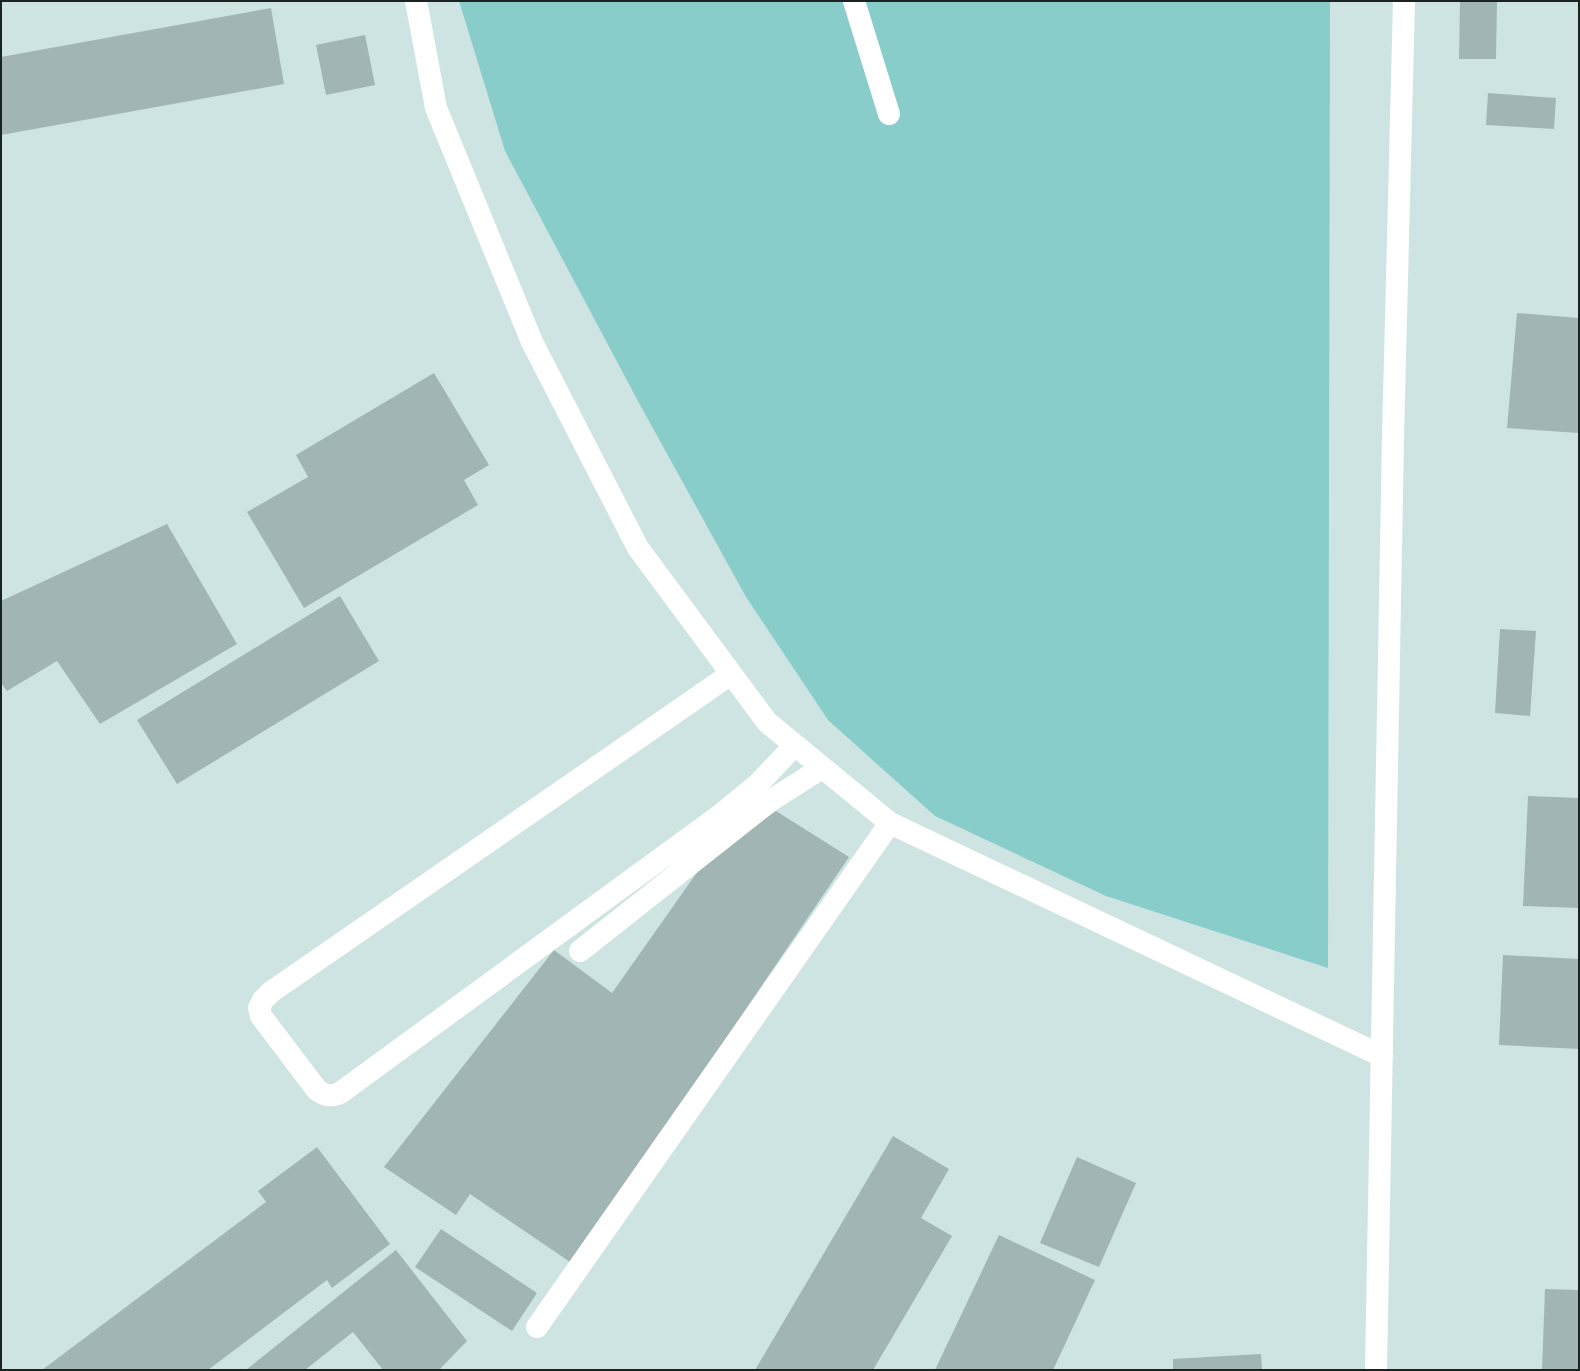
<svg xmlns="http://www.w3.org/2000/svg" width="1580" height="1371" viewBox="0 0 1580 1371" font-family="'PT Sans',sans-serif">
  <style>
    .green { fill: #89cdcb }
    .building { fill: #a1b5b4 }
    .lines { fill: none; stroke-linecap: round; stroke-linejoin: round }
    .minor { stroke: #fff; stroke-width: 22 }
  </style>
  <rect width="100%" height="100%" fill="#cee4e3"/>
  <!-- green -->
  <path class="green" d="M459 1H1330L1328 968 1106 896 935 816 828 720 746 597 639 403 505 151Z"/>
  <!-- building -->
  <path class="building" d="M1460 1H1497L1496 59H1459Z
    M271 8 284 84 1 135V57Z
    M365 35 375 85 326 95 316 45Z
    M1488 93 1556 98 1554 129 1486 125Z
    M1517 313 1579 318V433L1507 428Z
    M434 373 489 465 464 480 478 505 304 608 247 512 308 477 296 455Z
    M167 524 237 644 100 724 57 661 7 691 1 683V601Z
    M340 596 379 661 177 784 137 720Z
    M1500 629 1536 631 1530 716 1495 713Z
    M1528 796 1579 798V908L1523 906Z
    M776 811 849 857 573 1264 470 1194 456 1215 384 1167 554 950 612 993 705 861Z
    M1503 955 1579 959V1049L1499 1045Z
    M893 1136 949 1169 921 1218 952 1236 873 1370H755Z
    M317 1147 390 1244 332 1288 327 1280 208 1370H42L266 1202 258 1191Z
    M1077 1157 1136 1183 1099 1267 1040 1243Z
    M441 1229 537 1293 512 1331 415 1267Z
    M999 1235 1095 1280 1053 1370H935Z
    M396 1250 467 1341 439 1370H383L353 1332 305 1370H246Z
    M1545 1289 1579 1290V1370H1542Z
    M1261 1354 1262 1370H1173V1359Z"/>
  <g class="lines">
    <!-- minor -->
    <path class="minor" d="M416 1 436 108 532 342 638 548 767 722 890 823 1382 1056
      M854 1 889 114
      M731 674 271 992 263 1000 259 1008 261 1016 317 1090C326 1096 330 1097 340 1093L719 816 758 784 795 745
      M580 951 770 801 822 768
      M537 1327 890 823
      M1376 1370 1393 437 1404 1"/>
  </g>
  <!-- border -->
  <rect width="1580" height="1371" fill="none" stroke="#1b2322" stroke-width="4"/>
</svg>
